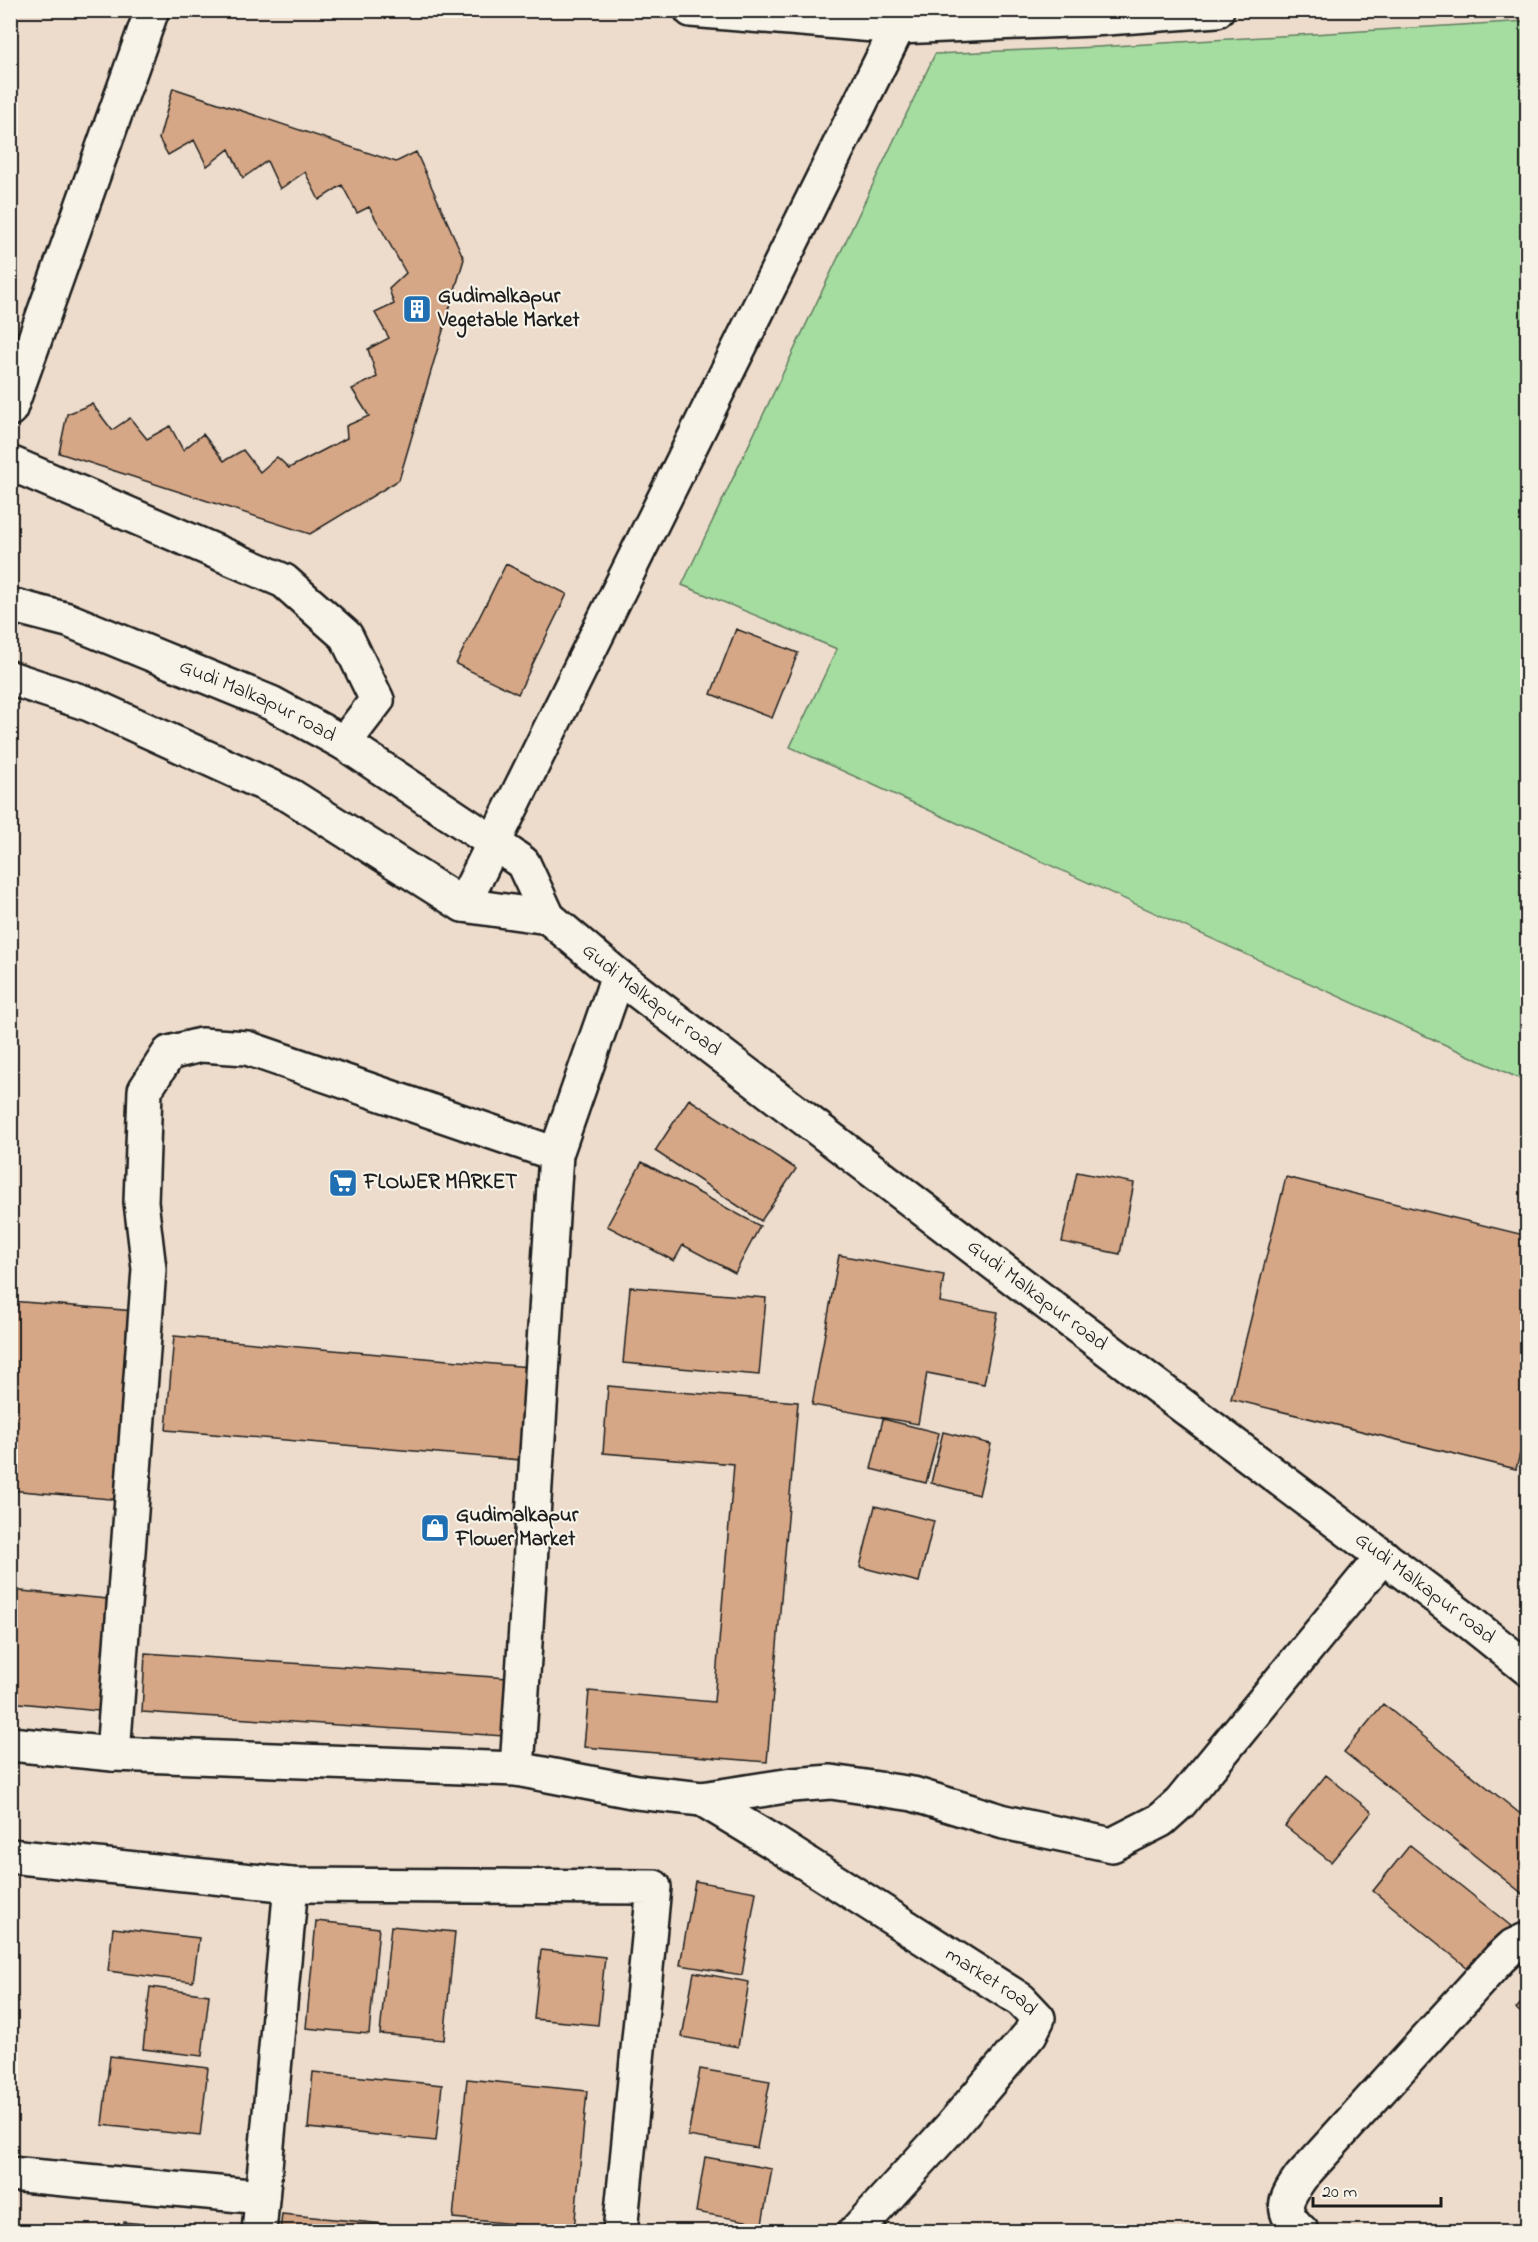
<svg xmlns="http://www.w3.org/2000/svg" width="1538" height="2242" viewBox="0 0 1538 2242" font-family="'Indie Flower',sans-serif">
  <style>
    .green { fill: #a5dca0; stroke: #607c5e; stroke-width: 1.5 }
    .building { fill: #d5a786; stroke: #1c1c1c; stroke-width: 1.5 }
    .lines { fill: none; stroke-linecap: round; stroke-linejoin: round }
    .minor-casing { stroke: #1c1c1c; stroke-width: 38 }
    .minor { stroke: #f7f3e8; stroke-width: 33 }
    .labels { text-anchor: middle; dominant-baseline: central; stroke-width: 4.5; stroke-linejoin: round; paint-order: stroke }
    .poi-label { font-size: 21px; font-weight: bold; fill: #1c1c1c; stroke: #f7f3e8; text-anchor: start }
    .street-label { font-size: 21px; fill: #1c1c1c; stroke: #f7f3e8 }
  </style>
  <rect width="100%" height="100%" fill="#eddccb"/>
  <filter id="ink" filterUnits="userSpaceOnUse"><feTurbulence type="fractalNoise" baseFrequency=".0167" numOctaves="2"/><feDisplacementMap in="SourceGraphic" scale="12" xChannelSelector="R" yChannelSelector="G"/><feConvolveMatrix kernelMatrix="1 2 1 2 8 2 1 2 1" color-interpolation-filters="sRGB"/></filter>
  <g filter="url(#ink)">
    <!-- green -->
    <path class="green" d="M1527 21H1528L1527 1082 790 747 837 649 682 585 935 54 1097 47Z"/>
    <!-- building -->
    <path class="building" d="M173 88 396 162 416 152 464 259 399 480 310 534 59 453 67 414 92 404 112 430 130 418 147 439 170 426 183 450 203 434 224 461 243 450 260 472 277 457 289 468 347 438 346 426 369 416 352 389 377 377 368 349 389 338 375 313 394 304 389 289 406 273 369 207 357 213 342 185 319 200 305 172 280 189 267 161 243 178 229 149 207 166 194 140 168 155 159 139Z
      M506 564 567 594 518 694 456 664Z
      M736 629 798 653 772 718 711 694Z
      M689 1099 796 1169 761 1221 655 1151Z
      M642 1162 760 1226 735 1273 683 1245 674 1261 607 1226Z
      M1077 1172 1134 1183 1120 1254 1062 1242Z
      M1286 1177 1528 1236V1423L1516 1469 1231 1399Z
      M839 1255 944 1275 940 1302 998 1312 984 1384 927 1373 918 1424 812 1405Z
      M630 1287 766 1298 759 1375 623 1363Z
      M10 1301 136 1311 121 1500 10 1490Z
      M174 1336 540 1368 532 1461 166 1430Z
      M608 1386 798 1402 767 1762 584 1747 589 1691 714 1702 734 1464 603 1453Z
      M883 1419 939 1433 926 1483 871 1469Z
      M943 1432 991 1444 979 1495 931 1483Z
      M875 1506 934 1521 919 1582 860 1567Z
      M10 1590 119 1600 108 1712 10 1702Z
      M145 1653 508 1678 504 1736 142 1712Z
      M1383 1704 1528 1820V1898L1344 1752Z
      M1326 1775 1372 1812 1331 1862 1285 1826Z
      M1410 1845 1511 1926 1474 1973 1373 1891Z
      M695 1881 756 1892 742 1975 680 1965Z
      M316 1921 379 1928 369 2034 306 2028Z
      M391 1926 455 1932 444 2040 380 2034Z
      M113 1928 199 1938 193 1982 108 1971Z
      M541 1950 605 1957 598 2025 534 2019Z
      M694 1972 749 1982 738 2047 682 2037Z
      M150 1987 209 1995 202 2056 143 2049Z
      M1528 1995V2018L1516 2009Z
      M110 2056 208 2068 200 2136 102 2125Z
      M700 2069 770 2081 757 2148 688 2136Z
      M313 2072 442 2085 436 2141 308 2128Z
      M467 2079 587 2091 574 2230 453 2218Z
      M705 2157 772 2169 762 2224 696 2212Z
      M282 2214 425 2228 424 2232H280Z
      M124 2222 187 2229 186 2232H123Z"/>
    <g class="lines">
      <!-- minor casing -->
      <g class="minor-casing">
        <g id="minor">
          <path d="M691 10 898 27 1093 19 1217 10"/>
          <path d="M10 409 152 10"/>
          <path d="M10 463 284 581 346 636 377 700 344 743"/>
          <path id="s1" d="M10 605 68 620 271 703 344 743 494 843 523 863 548 917 618 976 1033 1293 1467 1620 1528 1669"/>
          <path d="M10 678 89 704 291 796 463 905 548 917"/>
          <path d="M463 905 898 27"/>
          <path d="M10 1744 113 1754 517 1769 637 1792 702 1799 792 1785 831 1782 913 1794 1004 1822 1112 1845 1161 1820 1180 1803 1383 1556"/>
          <path d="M113 1754 149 1269 141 1202 145 1090 169 1053 201 1045 247 1048 556 1154"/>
          <path d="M517 1769 556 1154 618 976"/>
          <path id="s2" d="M702 1799 773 1842 1021 2000 1038 2018 1030 2034 950 2128 855 2232"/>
          <path d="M10 1856 291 1885 654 1887 620 2232"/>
          <path d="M10 2174 262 2197"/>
          <path d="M259 2232 291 1885"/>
          <path d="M1302 2232C1279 2210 1284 2201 1301 2177L1500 1958 1513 1946 1528 1939"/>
        </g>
      </g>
      <!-- minor -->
      <use href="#minor" class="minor"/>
    </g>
  </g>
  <!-- icons -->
  <defs>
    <g id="building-square" transform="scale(1.5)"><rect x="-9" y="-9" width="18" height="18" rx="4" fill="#1f6fb2" stroke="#f7f3e8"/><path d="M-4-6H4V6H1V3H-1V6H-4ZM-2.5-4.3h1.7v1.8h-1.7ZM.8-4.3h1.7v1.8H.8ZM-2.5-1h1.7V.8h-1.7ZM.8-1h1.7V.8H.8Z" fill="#fff"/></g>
    <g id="supermarket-square" transform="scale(1.5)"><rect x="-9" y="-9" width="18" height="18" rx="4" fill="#1f6fb2" stroke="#f7f3e8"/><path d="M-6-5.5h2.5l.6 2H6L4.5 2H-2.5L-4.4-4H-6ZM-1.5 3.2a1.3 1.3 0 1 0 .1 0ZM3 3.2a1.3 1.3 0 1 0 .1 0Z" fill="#fff"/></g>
    <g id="shop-square" transform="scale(1.5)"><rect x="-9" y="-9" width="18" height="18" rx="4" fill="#1f6fb2" stroke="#f7f3e8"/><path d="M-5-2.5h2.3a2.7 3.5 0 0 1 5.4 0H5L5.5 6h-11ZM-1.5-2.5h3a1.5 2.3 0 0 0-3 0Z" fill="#fff"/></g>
  </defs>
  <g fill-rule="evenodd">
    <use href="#building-square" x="417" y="309"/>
    <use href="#supermarket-square" x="343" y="1183"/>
    <use href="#shop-square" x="435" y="1528"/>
  </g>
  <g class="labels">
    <!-- poi labels -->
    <g class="poi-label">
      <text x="438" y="297">Gudimalkapur<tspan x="438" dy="24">Vegetable Market</tspan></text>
      <text x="364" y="1183">FLOWER MARKET</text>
      <text x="456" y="1516">Gudimalkapur<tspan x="456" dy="24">Flower Market</tspan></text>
    </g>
    <!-- street labels -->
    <g class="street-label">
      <text stroke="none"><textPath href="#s1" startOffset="266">Gudi Malkapur road</textPath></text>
      <text stroke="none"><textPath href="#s1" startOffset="770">Gudi Malkapur road</textPath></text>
      <text stroke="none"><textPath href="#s1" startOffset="1256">Gudi Malkapur road</textPath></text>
      <text stroke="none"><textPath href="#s1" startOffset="1742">Gudi Malkapur road</textPath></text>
      <text stroke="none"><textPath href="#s2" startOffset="342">market road</textPath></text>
    </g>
  </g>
  <!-- margin -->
  <rect width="1538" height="2242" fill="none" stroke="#f7f3e8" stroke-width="36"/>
  <rect x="18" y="18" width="1502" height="2206" fill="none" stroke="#1c1c1c" stroke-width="2" filter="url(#ink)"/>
  <!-- scale -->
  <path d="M1313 2197v9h128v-9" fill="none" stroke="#1c1c1c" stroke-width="3"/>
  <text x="1322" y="2197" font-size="18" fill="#1c1c1c" stroke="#f7f3e8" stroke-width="4.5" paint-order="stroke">20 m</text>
</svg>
